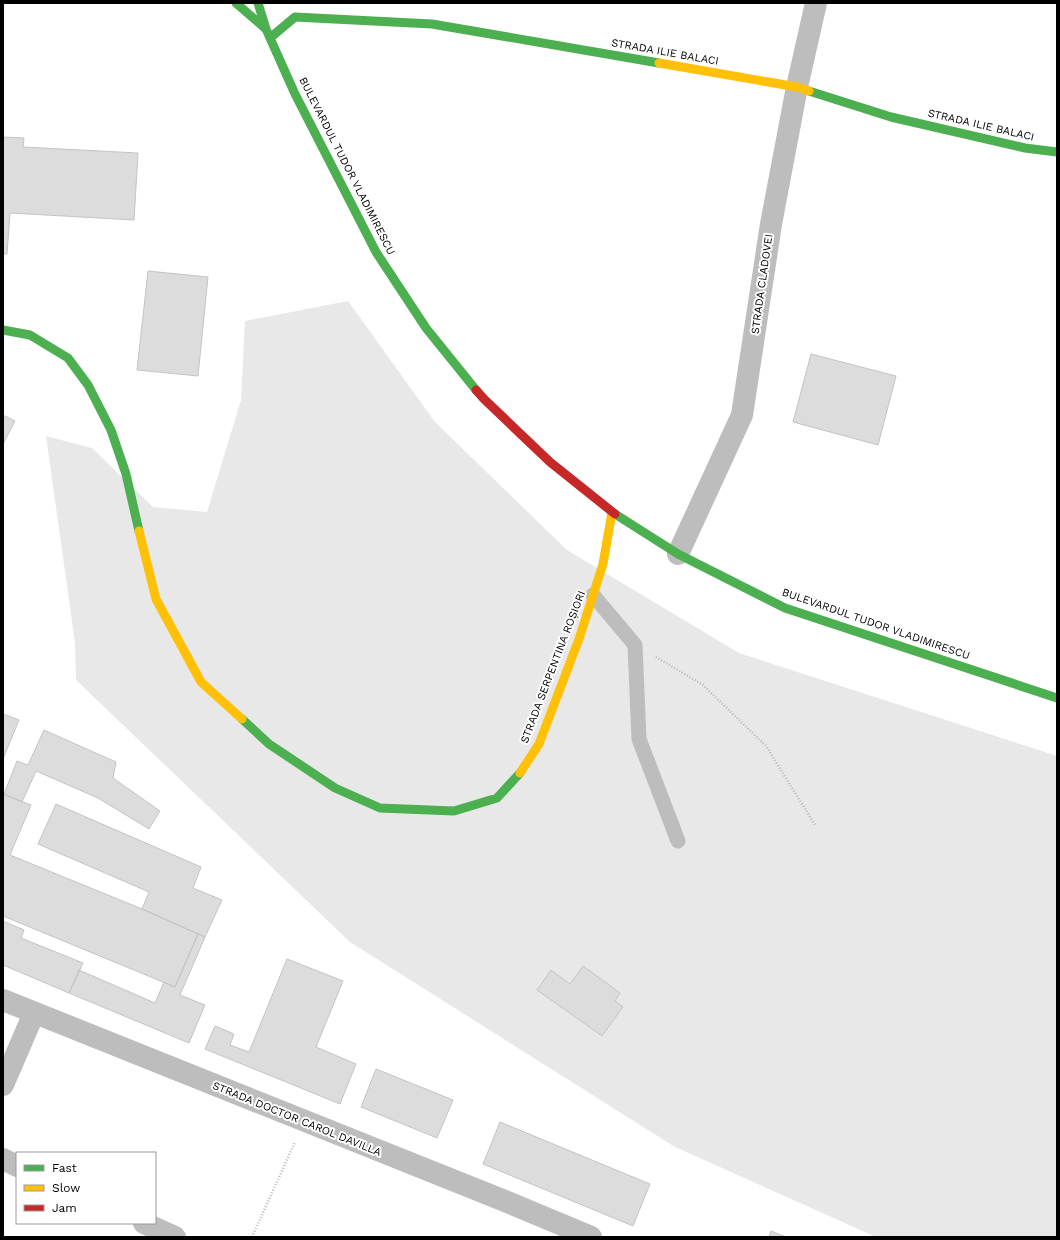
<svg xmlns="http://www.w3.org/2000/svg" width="1060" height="1240" viewBox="0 0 1060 1240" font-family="'Work Sans',sans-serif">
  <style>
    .green { fill: #e8e8e8 }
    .building { fill: #dcdcdc; stroke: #c4c4c4 }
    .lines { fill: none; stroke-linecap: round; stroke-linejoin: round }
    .path { stroke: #b8b8b8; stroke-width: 2.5; stroke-dasharray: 1 2; stroke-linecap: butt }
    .lane { stroke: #bdbdbd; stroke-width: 15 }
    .street { stroke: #bdbdbd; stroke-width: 22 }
    .fast { stroke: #4caf50; stroke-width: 9 }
    .slow { stroke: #ffc107; stroke-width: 9 }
    .jam { stroke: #c62828; stroke-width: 9 }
    .labels { text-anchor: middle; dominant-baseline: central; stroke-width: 4; stroke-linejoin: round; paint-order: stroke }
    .street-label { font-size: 11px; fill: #000; stroke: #fff }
  </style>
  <rect width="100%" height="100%" fill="#fff"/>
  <!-- green -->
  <path class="green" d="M348 301 435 422 567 550 739 653 1057 756V1237H876L675 1147 350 942 76 680 75 643 46 436 92 448 153 507 207 512 241 400 245 321Z"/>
  <!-- building -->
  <path class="building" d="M3 137 24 138 23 147 138 153 134 220 10 213 7 254H3Z
    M148 271 208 277 198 376 137 370Z
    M811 354 896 376 878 445 793 422Z
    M3 415 15 421 3 444Z
    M3 714 19 720 3 759Z
    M44 730 116 762 113 778 160 811 149 829 98 798 36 771 22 802 4 794 17 761 28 765Z
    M3 794 31 805 10 855 142 909 198 934 175 987 3 916Z
    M56 804 201 867 193 888 222 900 205 937 142 909 149 892 38 844Z
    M3 921 24 930 21 938 83 963 69 993 3 965Z
    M198 934 205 937 180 995 205 1005 189 1043 69 993 79 970 155 1003 164 982 175 987Z
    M287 959 343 981 316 1047 356 1064 340 1104 205 1049 215 1026 234 1034 230 1045 249 1052Z
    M583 966 620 993 615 1001 623 1007 602 1036 537 990 551 970 570 984Z
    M376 1069 453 1100 437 1138 361 1107Z
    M500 1122 650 1184 633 1226 483 1164Z
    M771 1231 786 1237H769Z"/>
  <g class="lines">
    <!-- path -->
    <path class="path" d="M656 657 703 685 766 746 815 825
      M252 1237 295 1142"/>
    <!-- lane -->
    <path class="lane" d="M593 595 635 645 639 739 678 841"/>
    <!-- street -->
    <path class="street" d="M678 554 742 415 771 224 797 87 816 3
      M3 1000 505 1201 591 1237
      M3 1085 34 1013
      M3 1159 17 1166
      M144 1223 175 1237"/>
    <!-- fast -->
    <path class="fast" d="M236 3 266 29
      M258 3 266 29 295 94 376 252 426 328 476 390
      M270 38 295 17 432 24 659 63
      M809 91 891 117 1025 148 1057 152
      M3 330 30 335 68 358 88 385 111 430 126 474 139 531
      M615 514 678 554 785 608 1057 698
      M242 719 269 744 335 788 380 808 454 811 497 798 520 773"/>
    <!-- slow -->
    <path class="slow" d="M659 63 797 87 809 91
      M139 531 156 599 201 682 242 719
      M520 773 539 744 579 639 603 564 612 512"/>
    <!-- jam -->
    <path class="jam" d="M476 390 484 399 550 462 615 514"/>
  </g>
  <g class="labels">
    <!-- street labels -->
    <g class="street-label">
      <text transform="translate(665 52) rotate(10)">STRADA ILIE BALACI</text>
      <text transform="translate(981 125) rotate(13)">STRADA ILIE BALACI</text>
      <text transform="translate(347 166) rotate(63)">BULEVARDUL TUDOR VLADIMIRESCU</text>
      <text transform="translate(762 284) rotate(-82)">STRADA CLADOVEI</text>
      <text transform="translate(876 624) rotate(19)">BULEVARDUL TUDOR VLADIMIRESCU</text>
      <text transform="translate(553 667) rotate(-69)">STRADA SERPENTINA ROȘIORI</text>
      <text transform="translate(297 1119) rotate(22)">STRADA DOCTOR CAROL DAVILLA</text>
    </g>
  </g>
  <!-- border -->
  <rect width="1060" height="1240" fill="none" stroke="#000000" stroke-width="8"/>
  <!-- legend -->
  <rect x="16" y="1152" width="140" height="72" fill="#ffffff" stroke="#999999"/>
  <rect x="24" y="1165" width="20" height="6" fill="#4caf50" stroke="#999999"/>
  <text x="52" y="1172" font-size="12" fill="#000000">Fast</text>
  <rect x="24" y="1185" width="20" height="6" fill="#ffc107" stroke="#999999"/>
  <text x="52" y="1192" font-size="12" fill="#000000">Slow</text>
  <rect x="24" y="1205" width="20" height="6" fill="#c62828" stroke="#999999"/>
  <text x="52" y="1212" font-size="12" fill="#000000">Jam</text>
</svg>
